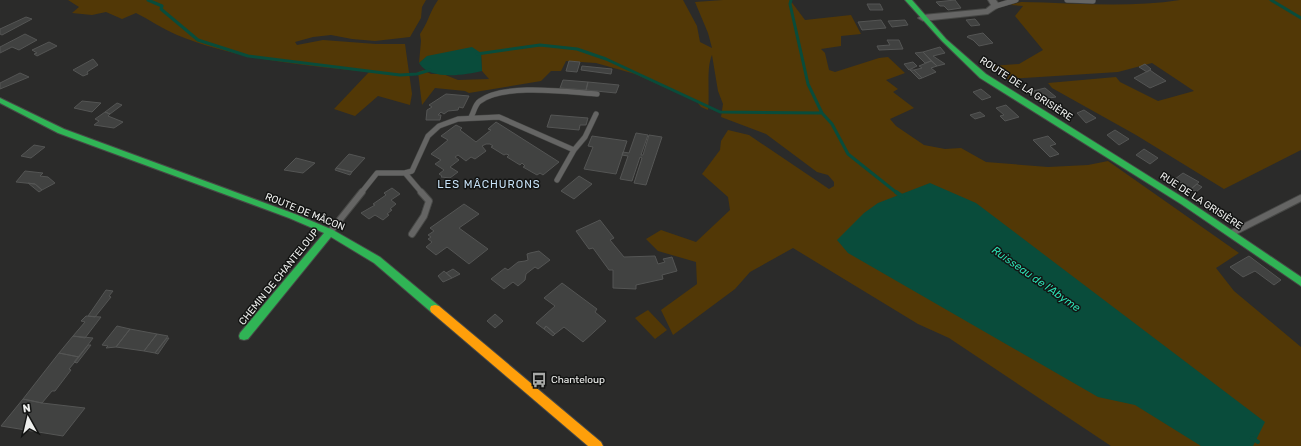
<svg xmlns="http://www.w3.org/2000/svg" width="1301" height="446" viewBox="0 0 1301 446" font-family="Rubik,sans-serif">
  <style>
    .green { fill: #523806 }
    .water { fill: #094c3b }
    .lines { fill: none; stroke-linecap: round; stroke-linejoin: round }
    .stream-far1 { stroke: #094c3b; stroke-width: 3 }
    .stream { stroke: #094c3b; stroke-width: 4 }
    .building { fill: #414241; stroke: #545554 }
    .lane-far1-casing { stroke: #474846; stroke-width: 6 }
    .lane-casing { stroke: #474846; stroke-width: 8 }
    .street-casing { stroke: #474846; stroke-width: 2 }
    .fast-casing { stroke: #474846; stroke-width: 2 }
    .slow-casing { stroke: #474846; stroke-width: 2 }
    .lane-far1 { stroke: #656564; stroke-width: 5 }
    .lane { stroke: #656564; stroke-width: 6 }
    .street { fill: #656564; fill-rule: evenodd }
    .fast { fill: #30b455; fill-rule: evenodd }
    .slow { fill: #ff9f0a; fill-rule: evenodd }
    .labels { text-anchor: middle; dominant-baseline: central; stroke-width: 3; stroke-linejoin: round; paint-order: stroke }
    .street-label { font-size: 10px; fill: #edeeec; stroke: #131413 }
    .poi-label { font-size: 10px; fill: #edeeec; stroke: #131413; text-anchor: start }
    .neighbourhood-label { font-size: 11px; letter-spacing: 1px; fill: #c7e2f7; stroke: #131413 }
    .water-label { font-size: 11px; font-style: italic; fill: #2bdeb1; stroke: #131413 }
  </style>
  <rect width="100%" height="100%" fill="#2b2b2a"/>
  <!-- green -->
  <path class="green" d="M68 0H426L422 7 421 18 410 37 375 41 352 39 331 35 313 37 295 42 297 45 323 40 376 44H405L412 94 410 105 378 96 355 116 334 109 369 72C303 65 238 60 177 35 163 29 150 20 136 13L122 19 106 12 92 15 72 13 79 7Z
    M438 0H683L697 26 700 42 712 48 708 33 695 2 723 0H790L805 20 851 15 861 34 841 36V46L821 49 825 53 829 70 835 72 879 58 888 57 905 73 886 80 898 89 893 92 914 108 890 119 896 126 924 145 945 149 961 148 986 162 1048 167 1088 165 1108 161 1239 253 1216 268 1234 291 1301 347V446H1111L949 338 918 324 793 248 750 272 735 289 673 335 661 310 697 284 696 262 658 251 646 239 661 230 696 242 730 210 728 197 702 174 720 150 721 141 728 130 749 135 829 189 834 186V182L828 175 817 172 766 134 721 117 723 104 718 91 712 55C706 68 710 94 708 110L701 107 697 102 635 74 596 63 566 61 561 71H551L541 81 469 93 465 91 435 88 422 105 418 72 423 70 431 74H443L458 80 489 79 482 71 481 53 428 56 419 63 421 41 420 34C429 21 429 13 438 0Z
    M1180 0H1301V150L1224 189 1136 135 1052 88 1048 83 1116 77 1120 82 1158 101 1194 91 1152 63 1118 72 1007 79 991 66 1019 64 1043 50 1015 16 1023 6 1010 5 1021 2C1074 3 1129 8 1180 0Z
    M648 310 667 330 655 339 635 318Z"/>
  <!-- water -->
  <path class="water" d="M472 47 481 53 482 71C465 75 430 81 419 63L427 56Z
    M930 183 976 203 1265 422 1253 446H1201L1135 405 1098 397 848 253 837 240 864 213 878 203Z"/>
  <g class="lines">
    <!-- stream-far1 -->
    <path class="stream-far1" d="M148 0 162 6 161 9 198 40 248 56 400 75 417 74 430 70
      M791 0 790 4 808 84 822 113 832 124 848 154 897 193
      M1271 0 1301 18
      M477 54 540 45 577 49 606 59 720 112 822 113"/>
    <!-- stream -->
    <path class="stream" d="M896 192 903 197
      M1252 438 1258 442"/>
  </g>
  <!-- building -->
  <path class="building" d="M955 0 961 8 948 10 944 6H940L936 2Z
    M867 4H880L883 10H870Z
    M26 17 32 19 2 35 0 34V29Z
    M975 19 980 25 971 26 966 20Z
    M881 20 886 28 862 30 858 22Z
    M905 20 908 25 892 27 888 21Z
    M983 33 993 43 979 46 973 40 967 37 968 36Z
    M25 34 37 40 19 50 12 47 0 53V47Z
    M887 40H899L903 49 879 50 877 46 890 45Z
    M49 42 57 46 37 56 34 54 37 53 32 50Z
    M940 47 945 53 933 56 945 64 937 66 923 52Z
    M923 52 931 61 925 63 915 53Z
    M93 59 98 65 87 72 88 74 83 76 73 70Z
    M569 61 580 62 577 72 566 71Z
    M931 61 937 66 931 68 936 72 922 78 914 70 922 68 919 66Z
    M913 62 917 66 909 70 904 64Z
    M1145 64 1151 69 1147 72 1139 67Z
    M582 66 612 69 611 74 581 70Z
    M910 70H914L922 78 919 79Z
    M1150 70 1154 73 1166 81 1150 88 1134 78Z
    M20 73 29 77 0 89V83Z
    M563 80 588 82 586 90 560 88Z
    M588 82 619 85 616 93 586 90Z
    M1045 88 1056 97 1042 99 1033 91Z
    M981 89 991 97 982 100 973 92Z
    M446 94 469 96 463 108 459 107 458 110 448 111 444 114 441 112 438 115H441L440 120H426L427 110 432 107 429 105Z
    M82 101 101 103 92 112 74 108Z
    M117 103 122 105 110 114 105 112Z
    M1006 105 1019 117 1005 121 1000 116 1004 115 996 108Z
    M1084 110 1096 118 1086 123 1077 113Z
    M105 112 110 114 108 116 123 122 114 128 94 125 99 121 95 119Z
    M980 112 985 116 975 119 970 115Z
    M551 115 588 118 586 125H580L579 130 547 127Z
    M496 122 559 162 543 175 540 173 537 175 523 167 525 166 522 163 520 165 507 157 509 155 506 154 504 155 491 147 493 146 490 144H486L482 146 486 151 475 159 471 157 466 161 458 155 455 157 459 160 450 167 458 172 450 178 441 177 442 176 439 174 444 170 435 164 441 160 431 154 448 140 441 136 456 125 462 128 460 130 476 142 491 130 488 129Z
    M1115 130 1129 139 1119 145 1107 135Z
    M636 133 648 135 641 155H643L649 135 662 137 646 185 634 183 642 158 640 157 632 181 620 179 628 156 622 155 623 152 629 153Z
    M592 136 627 141 616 174 584 169 593 147 588 146Z
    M1048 136 1056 144 1050 146 1059 154 1050 157 1033 140Z
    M34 145 45 147 31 158 21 156Z
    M1144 149 1158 158 1150 164 1136 155Z
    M349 154 365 158 352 172 336 168Z
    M296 158 315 163 303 173 284 170Z
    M336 168 352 172 350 175 335 170Z
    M25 171 43 173 40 176 48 177 55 183 42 190 35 184 16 182Z
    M1183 173 1199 182 1191 189 1175 179Z
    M579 176 592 184 574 199 561 191Z
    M28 183 35 184 42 190 39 192Z
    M1197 184 1202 187 1196 192 1191 189Z
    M392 188 400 194 391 200 396 204 390 209 392 210 387 214 389 215 383 220 375 215 369 219 361 213 375 205 373 204 386 195 384 193Z
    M464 204 479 214 459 228 488 249 469 264 447 247 436 255 426 247 432 242 428 239 431 237 428 235 434 231 430 228Z
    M600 220 614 238 610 240 624 257 655 256 658 264 665 262 663 259 672 257 677 271 662 275 663 279 636 285V289L613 288V270H609L593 248 589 249 576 231Z
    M539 251 550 260 538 269 535 267 526 274 525 280 518 286 513 282 504 289 491 279 505 268 508 270 518 262 525 261 528 260 527 254 530 253Z
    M1249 256 1281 280 1274 285 1255 271 1243 277 1230 267Z
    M453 269 460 274 452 278 446 273Z
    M444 271 452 278 443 282 438 276Z
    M562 283 597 309 595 312 606 321 583 342 564 327 555 334 546 326 544 329 536 323 555 306 544 298Z
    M106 290 113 291 109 296 111 297 95 317 88 316Z
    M495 314 503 321 495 328 487 321Z
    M86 316 101 317 85 338 73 336 85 322 81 321Z
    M117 326 130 329 116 347 106 348 108 346 102 345Z
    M546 326 555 334 553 336 544 329Z
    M130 329 157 334 144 351 116 347Z
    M157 334 168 336 155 353 144 351Z
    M73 336 93 338 79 357 59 353Z
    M167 338H169L158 354 155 353Z
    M88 345H91L77 363 74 362Z
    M59 353 79 357 69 369 71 370 55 391H52L42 403 23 399Z
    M23 399 42 403 85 408 63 436 1 426Z"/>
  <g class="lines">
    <!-- lane-far1 casing -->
    <g class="lane-far1-casing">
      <path id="lane-far1" d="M1067 0 1093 1
        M996 6 1016 0
        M471 117C474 112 475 104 480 101 504 83 568 92 597 94
        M574 150 585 137 596 114
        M405 173 422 193
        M361 193 377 173H405L412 171 428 136 439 126 458 119 499 117 574 150 557 180"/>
    </g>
    <!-- lane casing -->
    <g class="lane-casing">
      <path id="lane" d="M330 232 362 192
        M1232 233 1301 198
        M412 234 424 216 429 201 421 192"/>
    </g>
    <!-- street casing -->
    <g class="street-casing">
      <path id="street" d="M988 0H996L1000 6 988 14 923 21 918 18 923 15 986 9 991 5Z"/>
    </g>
    <!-- fast casing -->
    <g class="fast-casing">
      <path id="fast" d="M905 0H912L946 39 986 74 1187 200 1301 277V286L1181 204 980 78 942 41Z
        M0 98 64 129 295 214 333 230 380 257 439 306 440 309 439 312 435 313 431 312 374 263 331 237 248 339 244 340 240 339 239 336 240 333 324 233 289 218 58 133 0 103Z"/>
    </g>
    <!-- slow casing -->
    <g class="slow-casing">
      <path id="slow" d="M435 305 439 306 601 442 603 446H588L431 312 430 309 431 306Z"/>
    </g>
    <!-- lane-far1 -->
    <use href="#lane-far1" class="lane-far1"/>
    <!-- lane -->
    <use href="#lane" class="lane"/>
    <!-- street -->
    <use href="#street" class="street"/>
    <!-- fast -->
    <use href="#fast" class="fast"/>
    <!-- slow -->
    <use href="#slow" class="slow"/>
  </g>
  <!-- icons -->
  <defs>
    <g id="bus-bare" transform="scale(1.2)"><path d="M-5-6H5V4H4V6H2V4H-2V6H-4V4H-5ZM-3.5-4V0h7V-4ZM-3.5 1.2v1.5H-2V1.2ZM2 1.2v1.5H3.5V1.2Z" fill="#a9aaa8" stroke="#131413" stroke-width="2.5" paint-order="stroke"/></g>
  </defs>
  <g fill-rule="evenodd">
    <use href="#bus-bare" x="539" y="380"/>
  </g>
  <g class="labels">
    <!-- street labels -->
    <g class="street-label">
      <text transform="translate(1026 89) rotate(33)">ROUTE DE LA GRISIÈRE</text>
      <text transform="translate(1201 201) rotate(33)">RUE DE LA GRISIÈRE</text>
      <text transform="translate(305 212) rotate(22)">ROUTE DE MÂCON</text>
      <text transform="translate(279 277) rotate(-51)">CHEMIN DE CHANTELOUP</text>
    </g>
    <!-- poi labels -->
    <g class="poi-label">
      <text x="551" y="380">Chanteloup</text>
    </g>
    <!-- neighbourhood labels -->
    <g class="neighbourhood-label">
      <text x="489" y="184">LES MÂCHURONS</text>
    </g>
    <!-- water labels -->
    <g class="water-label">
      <text transform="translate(1036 279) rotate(35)">Ruisseau de l'Abyme</text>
    </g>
  </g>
  <!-- north arrow -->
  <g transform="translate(28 418) rotate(352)" stroke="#131413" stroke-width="3" paint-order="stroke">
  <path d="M0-3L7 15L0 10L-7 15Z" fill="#edeeec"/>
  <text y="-6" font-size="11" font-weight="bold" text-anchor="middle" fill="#edeeec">N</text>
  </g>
</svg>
